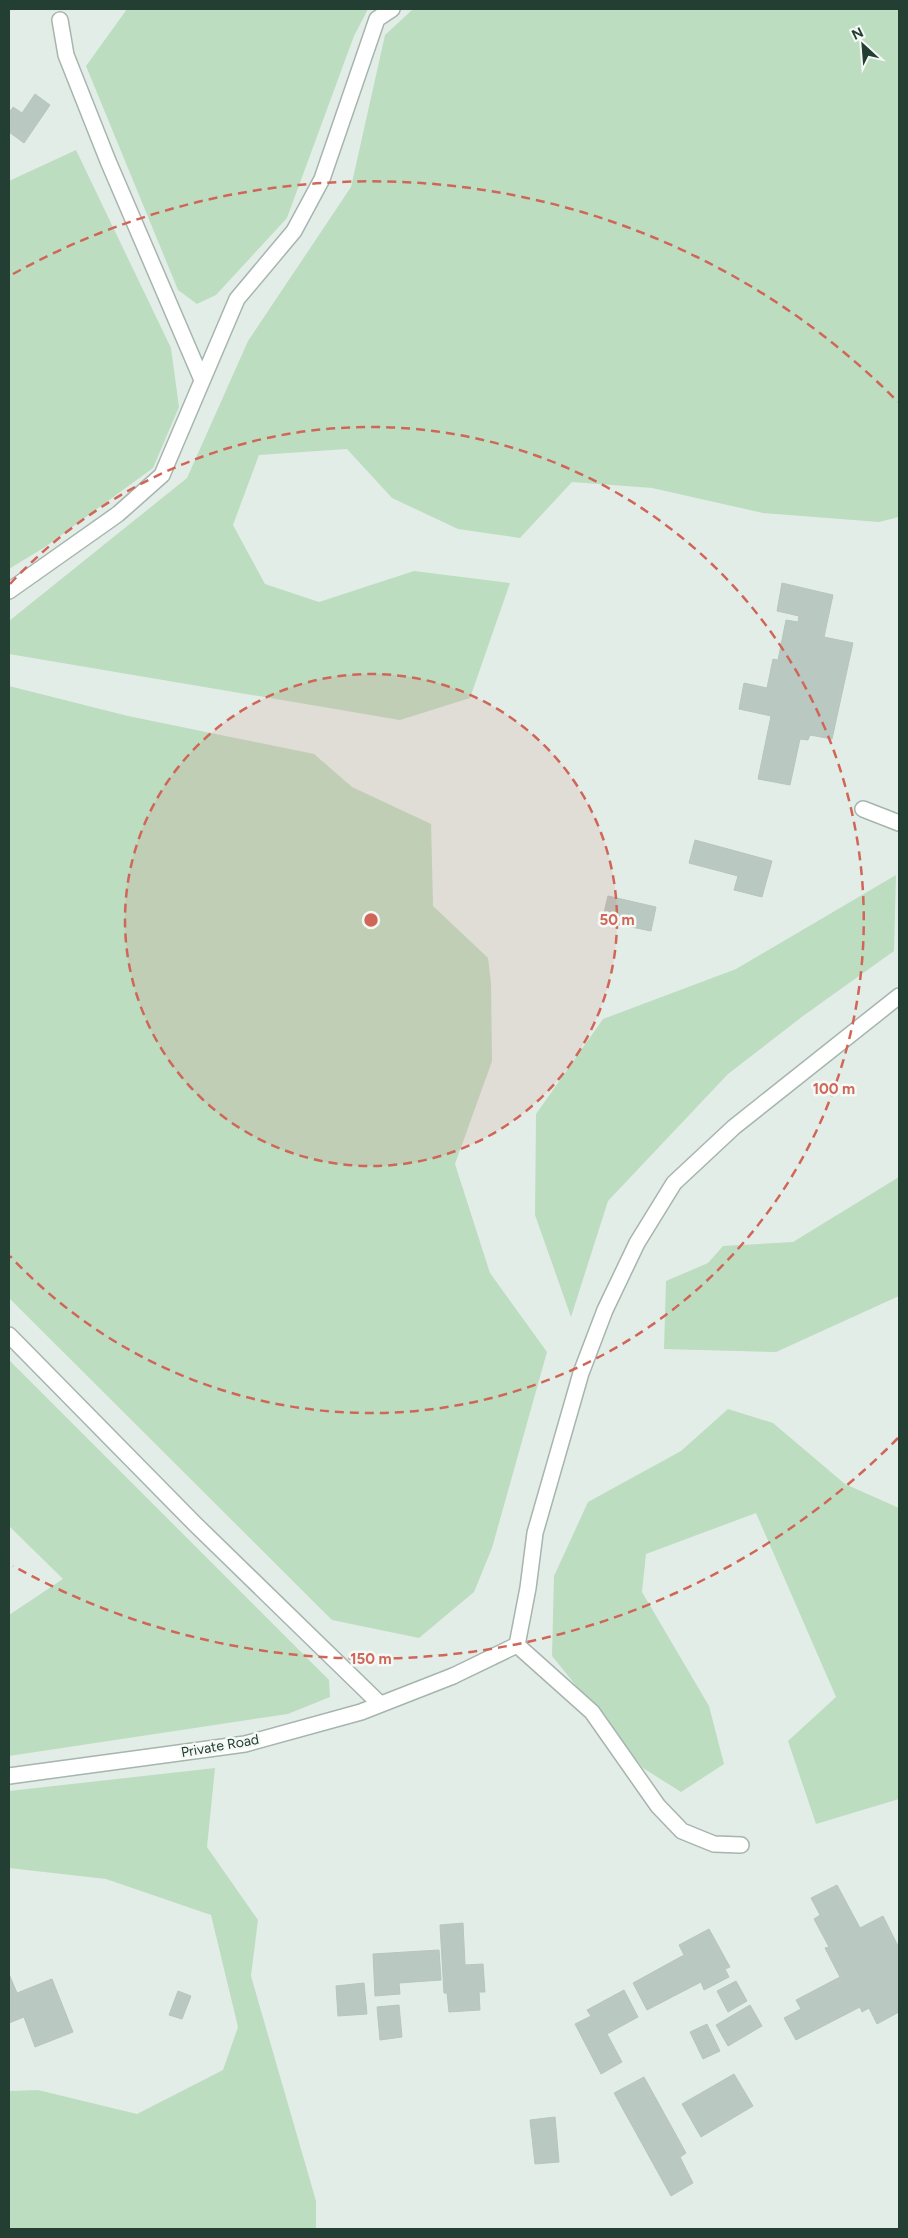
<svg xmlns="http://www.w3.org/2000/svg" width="908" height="2238" viewBox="0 0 908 2238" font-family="Figtree,sans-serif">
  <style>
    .green { fill: #bdddc1 }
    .building { fill: #b9c8c0; stroke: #b6c6bd }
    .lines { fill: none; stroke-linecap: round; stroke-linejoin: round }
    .service-casing { stroke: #a6b5ad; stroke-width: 18 }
    .minor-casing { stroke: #a6b5ad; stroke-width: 18 }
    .service { stroke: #fff; stroke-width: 15 }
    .minor { stroke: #fff; stroke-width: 15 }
    .ring { fill: none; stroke: #d06658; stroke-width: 2.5; stroke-dasharray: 9 6 }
    .labels { text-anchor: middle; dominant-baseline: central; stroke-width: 5; stroke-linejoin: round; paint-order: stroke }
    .street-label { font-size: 14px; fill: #233e33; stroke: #f4f9f6 }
    .centre { fill: #d06658; stroke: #f4f9f6; stroke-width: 2.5 }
    .ring-label { font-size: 15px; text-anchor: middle; font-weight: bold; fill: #d06658; stroke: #f4f9f6; stroke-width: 5; stroke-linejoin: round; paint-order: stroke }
  </style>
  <rect width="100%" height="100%" fill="#e3ede7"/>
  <!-- green -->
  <path class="green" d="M127 9H368L354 36 287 218 216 295 197 304 178 290 86 66Z
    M413 9H899V517L879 522 763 513 652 488 572 482 520 538 458 529 392 498 347 449 259 455 233 525 265 584 319 602 414 571 510 583 470 698 400 720 9 654V621L187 478 248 341 351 187 385 35Z
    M76 150 171 348 179 407 153 468 45 547 9 569V181Z
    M9 686 128 716 314 754 352 787 431 824 433 906 488 958 491 983 492 1061 455 1164 490 1273 547 1352 492 1548 474 1592 419 1638 332 1620 9 1298Z
    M896 875 894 951 803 1016 728 1074 608 1201 571 1317 535 1215 536 1114 603 1019 736 969Z
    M899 1177V1296L776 1352 664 1349 666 1281 708 1263 723 1246 793 1242Z
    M9 1360 329 1680 330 1697 288 1714 9 1756V1615L63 1579 9 1526Z
    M728 1409 773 1423 845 1484 899 1508V1799L816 1824 788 1741 836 1697 756 1513 646 1554 642 1592 709 1706 724 1764 681 1792 643 1768 552 1656 554 1576 588 1502 681 1451Z
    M215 1768 207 1847 258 1920 251 1976 316 2201V2229H9V2091L38 2090 137 2114 223 2070 238 2027 211 1915 106 1879 9 1868V1791Z"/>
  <!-- building -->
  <path class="building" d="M35 94 50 105 24 143 9 132V113L13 107 22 113Z
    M782 583 833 595 824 637 853 643 832 739 810 735 808 740 800 739 790 785 758 779 771 716 739 709 744 683 767 688 773 659 778 660 786 620 798 622 799 616 777 611Z
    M695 840 772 861 762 897 734 890 738 876 689 863Z
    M608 896 656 907 651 931 602 921Z
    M837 1885 860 1928 883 1916 899 1948V2012L877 2024 869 2008 862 2012 860 2007 796 2040 784 2018 801 2009 796 2000 840 1977 825 1948 829 1947 814 1919 820 1915 811 1898Z
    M463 1923 465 1965 483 1964 485 1992H479L480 2010 449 2012 447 1993H444L440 1925Z
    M709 1929 730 1967 725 1969 729 1977 704 1990 701 1982 647 2010 633 1983 684 1955 679 1945Z
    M439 1950 441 1980 399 1983 400 1994 375 1996 373 1954Z
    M9 1974 17 1993 52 1979 73 2032 35 2047 24 2017 9 2023Z
    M736 1981 747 2001 728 2012 717 1991Z
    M364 1983 367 2014 338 2016 336 1986Z
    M624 1990 638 2017 607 2034 622 2062 601 2074 575 2024 591 2016 587 2010Z
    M178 1991 191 1996 182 2019 169 2015Z
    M399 2005 402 2037 380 2040 377 2007Z
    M750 2005 762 2026 728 2046 716 2025Z
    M707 2024 720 2051 703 2059 690 2032Z
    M734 2074 753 2106 701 2137 682 2104Z
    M644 2077 686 2153 680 2157 693 2183 671 2196 614 2093Z
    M555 2117 559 2162 535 2164 530 2120Z"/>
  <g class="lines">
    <!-- service casing -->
    <g class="service-casing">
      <path id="service" d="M60 20 66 55 108 161 202 380
        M9 591 118 514 162 475 237 299 294 231 322 179 377 19 392 9
        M863 809 899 823
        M9 1335 196 1525 380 1704
        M517 1645 592 1712 658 1806 682 1831 714 1844 741 1845
        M453 1676 517 1645 528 1588 535 1533 581 1373 605 1310 637 1243 674 1183 734 1127 899 996"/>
    </g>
    <!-- minor casing -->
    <g class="minor-casing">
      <path id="minor" d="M9 1776 245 1744 361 1712 453 1676"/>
    </g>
    <!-- service -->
    <use href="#service" class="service"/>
    <!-- minor -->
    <use href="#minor" class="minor"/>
  </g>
  <!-- distance rings -->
  <circle cx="371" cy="920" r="246" fill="#d06658" fill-opacity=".12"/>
  <g class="ring">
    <circle cx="371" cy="920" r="246"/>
    <path d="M10 584A493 493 0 1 1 10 1256"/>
    <path d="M898 1438A739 739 0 0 1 13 1566M13 274A739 739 0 0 1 898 402"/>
  </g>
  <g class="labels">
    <!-- street labels -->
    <g class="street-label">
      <text transform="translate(220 1746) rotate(-10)">Private Road</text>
    </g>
  </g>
  <circle cx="371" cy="920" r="8" class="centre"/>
  <g class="ring-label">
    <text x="617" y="925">50 m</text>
    <text x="834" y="1094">100 m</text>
    <text x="371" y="1664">150 m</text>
  </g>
  <!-- border -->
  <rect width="908" height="2238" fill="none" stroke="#233e33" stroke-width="20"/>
  <!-- north arrow -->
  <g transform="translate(863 45) rotate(334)" stroke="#f4f9f6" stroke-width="4" paint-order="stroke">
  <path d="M0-4L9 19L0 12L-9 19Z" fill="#233e33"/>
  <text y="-8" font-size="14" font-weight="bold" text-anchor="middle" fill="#233e33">N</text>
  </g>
</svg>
